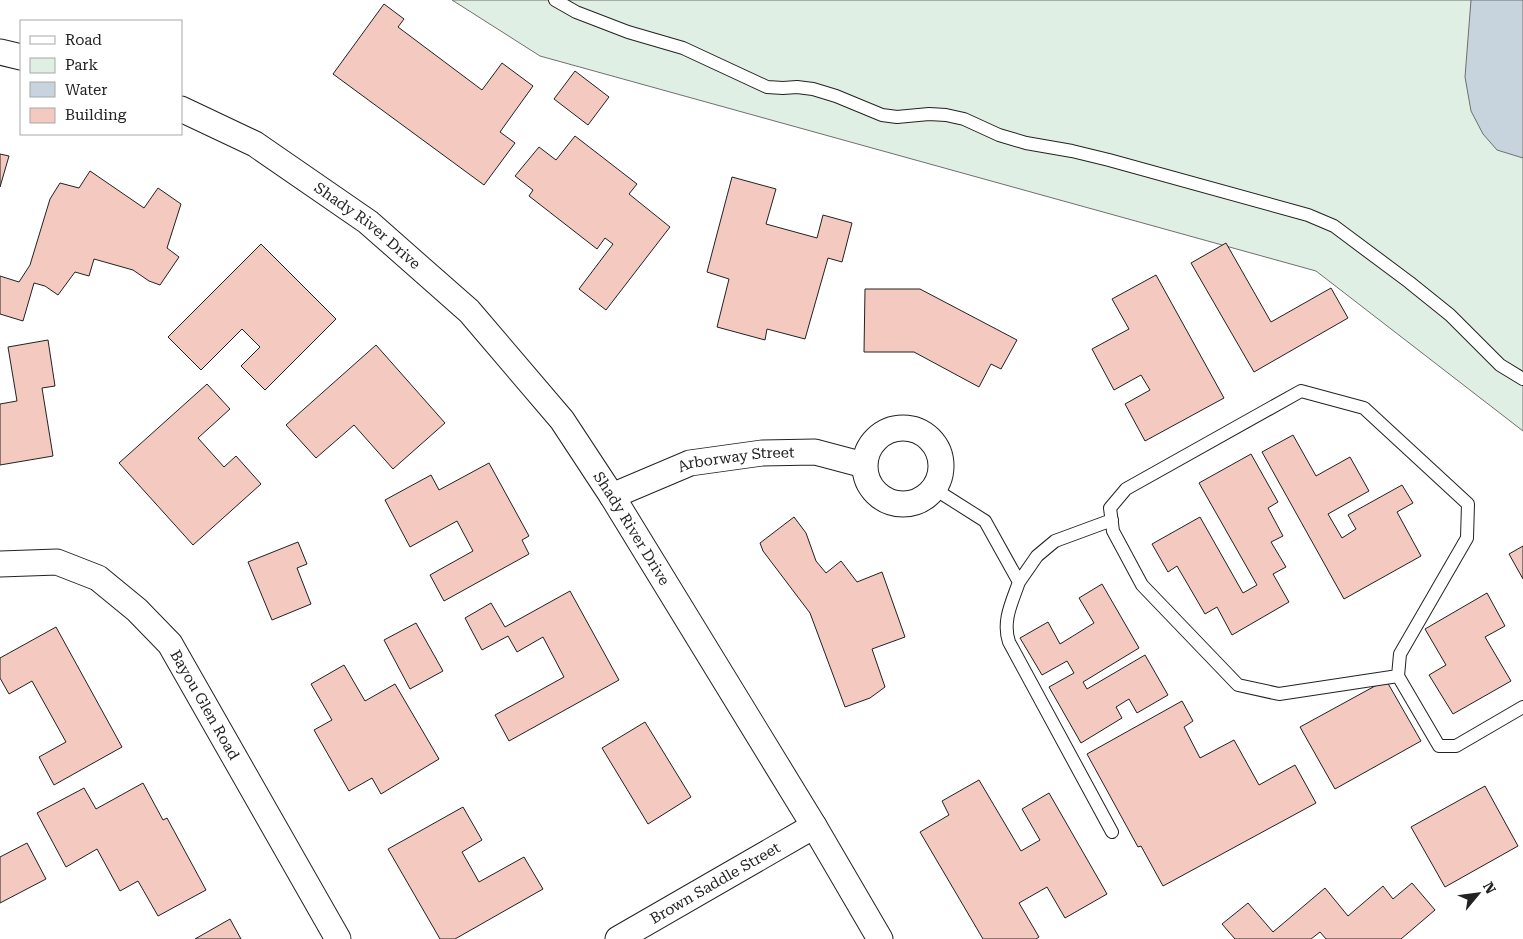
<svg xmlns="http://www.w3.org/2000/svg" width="1523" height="939" viewBox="0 0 1523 939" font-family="'Roboto Serif',serif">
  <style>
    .green { fill: #e0efe3; stroke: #6f6f6f }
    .water { fill: #c7d3dd; stroke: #6f6f6f }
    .building { fill: #f3c9c0; stroke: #222 }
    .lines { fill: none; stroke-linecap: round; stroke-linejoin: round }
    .lane-casing { stroke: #222; stroke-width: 14 }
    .street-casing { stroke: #222; stroke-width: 27 }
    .lane { stroke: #fff; stroke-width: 12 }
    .street { stroke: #fff; stroke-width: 25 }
    .labels { text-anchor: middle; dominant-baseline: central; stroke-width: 4; stroke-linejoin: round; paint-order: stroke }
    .street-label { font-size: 15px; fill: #222; stroke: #fff }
  </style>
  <rect width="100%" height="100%" fill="#fff"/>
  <!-- green -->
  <path class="green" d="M452 0H1523V431L1316 271 540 56Z"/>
  <!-- water -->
  <path class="water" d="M1471 0H1523V158L1497 150 1483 134 1471 111 1465 77Z"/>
  <!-- building -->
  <path class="building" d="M384 4 404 19 398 27 482 90 502 63 533 86 500 132 515 143 484 185 333 74Z
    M575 71 609 97 588 125 554 99Z
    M575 136 637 184 629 194 670 227 606 310 579 289 613 244 605 238 597 249 529 196 533 190 515 176 539 147 556 160Z
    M0 154 9 156 0 187Z
    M90 171 144 208 158 188 181 204 167 248 179 257 160 285 149 281 133 270 94 259 89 276 75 272 58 295 45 286 34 283 23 321 0 314V276L19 282 30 265 50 199 60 183 79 188Z
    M732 177 776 189 766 224 817 238 823 215 852 223 842 262 828 258 805 339 767 329 765 340 717 327 729 279 707 272Z
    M1226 243 1271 322 1331 288 1348 318 1254 372 1191 263Z
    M261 244 336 319 265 390 241 366 260 347 242 329 201 370 168 337Z
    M1156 275 1224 398 1145 441 1125 404 1150 390 1141 375 1114 390 1092 349 1129 329 1112 299Z
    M865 289H920L1017 340 1001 369 991 364 979 387 914 352H864Z
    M48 340 55 386 42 388 53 456 0 465V404L17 401 8 347Z
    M376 345 445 423 393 469 354 425 316 458 286 425Z
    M207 384 230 409 198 438 224 467 236 456 261 484 193 545 119 463Z
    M1293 435 1316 476 1350 457 1369 491 1328 514 1342 538 1356 529 1348 515 1402 485 1413 503 1397 512 1421 556 1344 599 1262 452Z
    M1251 454 1278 502 1268 508 1283 536 1271 542 1286 567 1273 574 1289 602 1232 635 1217 607 1205 614 1177 566 1168 572 1152 544 1200 517 1243 593 1257 585 1199 483Z
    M489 463 529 536 522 540 529 554 444 601 430 575 473 551 457 521 410 547 385 500 431 475 439 490Z
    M794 517 806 533 816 561 826 573 841 561 857 582 882 572 905 637 872 649 885 687 870 698 845 707 810 613 763 551 760 543Z
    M298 542 307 564 297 568 311 604 272 620 248 562Z
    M1523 546V579L1509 554Z
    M1102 584 1139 648 1083 682 1087 689 1145 655 1168 695 1137 713 1129 699 1116 707 1122 718 1081 743 1049 687 1074 673 1067 661 1042 675 1020 638 1048 622 1060 644 1094 623 1079 598Z
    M570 591 619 680 509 741 495 715 564 677 543 637 517 652 508 636 482 650 465 618 491 603 505 627Z
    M1487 593 1505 626 1485 637 1511 681 1453 714 1429 675 1446 665 1425 629Z
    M416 623 443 671 410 689 384 640Z
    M56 627 122 747 54 785 39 757 66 742 32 681 9 694 0 678V658Z
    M344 665 365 701 395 684 439 759 381 794 372 778 349 791 314 730 332 720 311 684Z
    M1386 680 1421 741 1335 789 1300 727Z
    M1182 701 1193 721 1184 727 1200 758 1234 740 1259 785 1295 765 1316 803 1163 886 1141 846 1138 847 1087 754Z
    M645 722 691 797 648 824 602 748Z
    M979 780 1021 851 1040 840 1022 809 1049 793 1107 894 1065 918 1047 887 1019 903 1039 937 1036 939H983L920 832 949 815 942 801Z
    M143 783 163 820 167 818 206 890 158 916 138 881 120 891 97 849 66 867 37 813 84 788 96 809Z
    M1485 786 1518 846 1445 887 1411 827Z
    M463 807 482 840 462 852 479 882 524 857 543 889 455 939H440L388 849Z
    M27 843 46 879 0 903V857Z
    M1412 883 1435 910 1401 939H1326L1320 932 1311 939H1235L1222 924 1248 903 1273 932 1325 888 1348 916 1383 886 1393 899Z
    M230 919 241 939H195Z"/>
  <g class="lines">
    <!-- lane casing -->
    <g class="lane-casing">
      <path id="lane" d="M555 0 576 12 628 32 683 48 767 87 783 88 797 87 813 89 836 96 882 115 897 117 929 114 946 115 964 119 999 135 1026 143 1072 151 1109 160 1308 215 1334 226 1409 282 1450 315 1500 365 1523 379
        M933 488 985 521 1019 582 1037 556 1055 541 1112 520
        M1019 582C1012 602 1002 621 1009 642L1112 832
        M1398 676 1279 694 1238 685 1142 585 1113 531 1110 508 1126 489 1301 391 1364 408 1468 504 1467 538 1400 654 1398 676 1439 746H1456L1523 707"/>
    </g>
    <!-- street casing -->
    <g class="street-casing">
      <g id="street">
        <path d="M0 52 21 57"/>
        <path id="s1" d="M181 109 255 144 368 222 469 311 562 420 612 496 814 826 880 939"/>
        <circle cx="903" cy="466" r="38"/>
        <path id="s2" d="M612 496 690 463 762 453 815 452 864 465"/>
        <path id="s3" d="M0 564 57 562 98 578 137 610 170 644 338 939"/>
        <path id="s4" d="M618 939 814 826"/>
      </g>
    </g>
    <!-- lane -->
    <use href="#lane" class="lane"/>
    <!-- street -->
    <use href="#street" class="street"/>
  </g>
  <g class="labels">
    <!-- street labels -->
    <g class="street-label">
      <text stroke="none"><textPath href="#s1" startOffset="221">Shady River Drive</textPath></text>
      <text stroke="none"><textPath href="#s2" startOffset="131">Arborway Street</textPath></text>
      <text stroke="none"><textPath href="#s1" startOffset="626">Shady River Drive</textPath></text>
      <text stroke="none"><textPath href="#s3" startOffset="269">Bayou Glen Road</textPath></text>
      <text stroke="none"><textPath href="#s4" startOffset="112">Brown Saddle Street</textPath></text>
    </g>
  </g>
  <!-- legend -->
  <rect x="20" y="20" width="162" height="115" fill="#ffffff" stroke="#a7a7a7"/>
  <rect x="30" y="36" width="25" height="8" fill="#ffffff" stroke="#a7a7a7"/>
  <text x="65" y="45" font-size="15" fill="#222222">Road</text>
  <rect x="30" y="58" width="25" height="15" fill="#e0efe3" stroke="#a7a7a7"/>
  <text x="65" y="70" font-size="15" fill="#222222">Park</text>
  <rect x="30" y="82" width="25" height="15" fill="#c7d3dd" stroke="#a7a7a7"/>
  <text x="65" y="95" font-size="15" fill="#222222">Water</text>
  <rect x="30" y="108" width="25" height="15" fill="#f3c9c0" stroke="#a7a7a7"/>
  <text x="65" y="120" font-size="15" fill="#222222">Building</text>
  <!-- north arrow -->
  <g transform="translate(1478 894) rotate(61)" stroke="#ffffff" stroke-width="4" paint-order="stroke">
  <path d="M0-4L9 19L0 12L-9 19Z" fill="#222222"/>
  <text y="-8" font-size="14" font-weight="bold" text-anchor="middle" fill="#222222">N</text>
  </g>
</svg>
